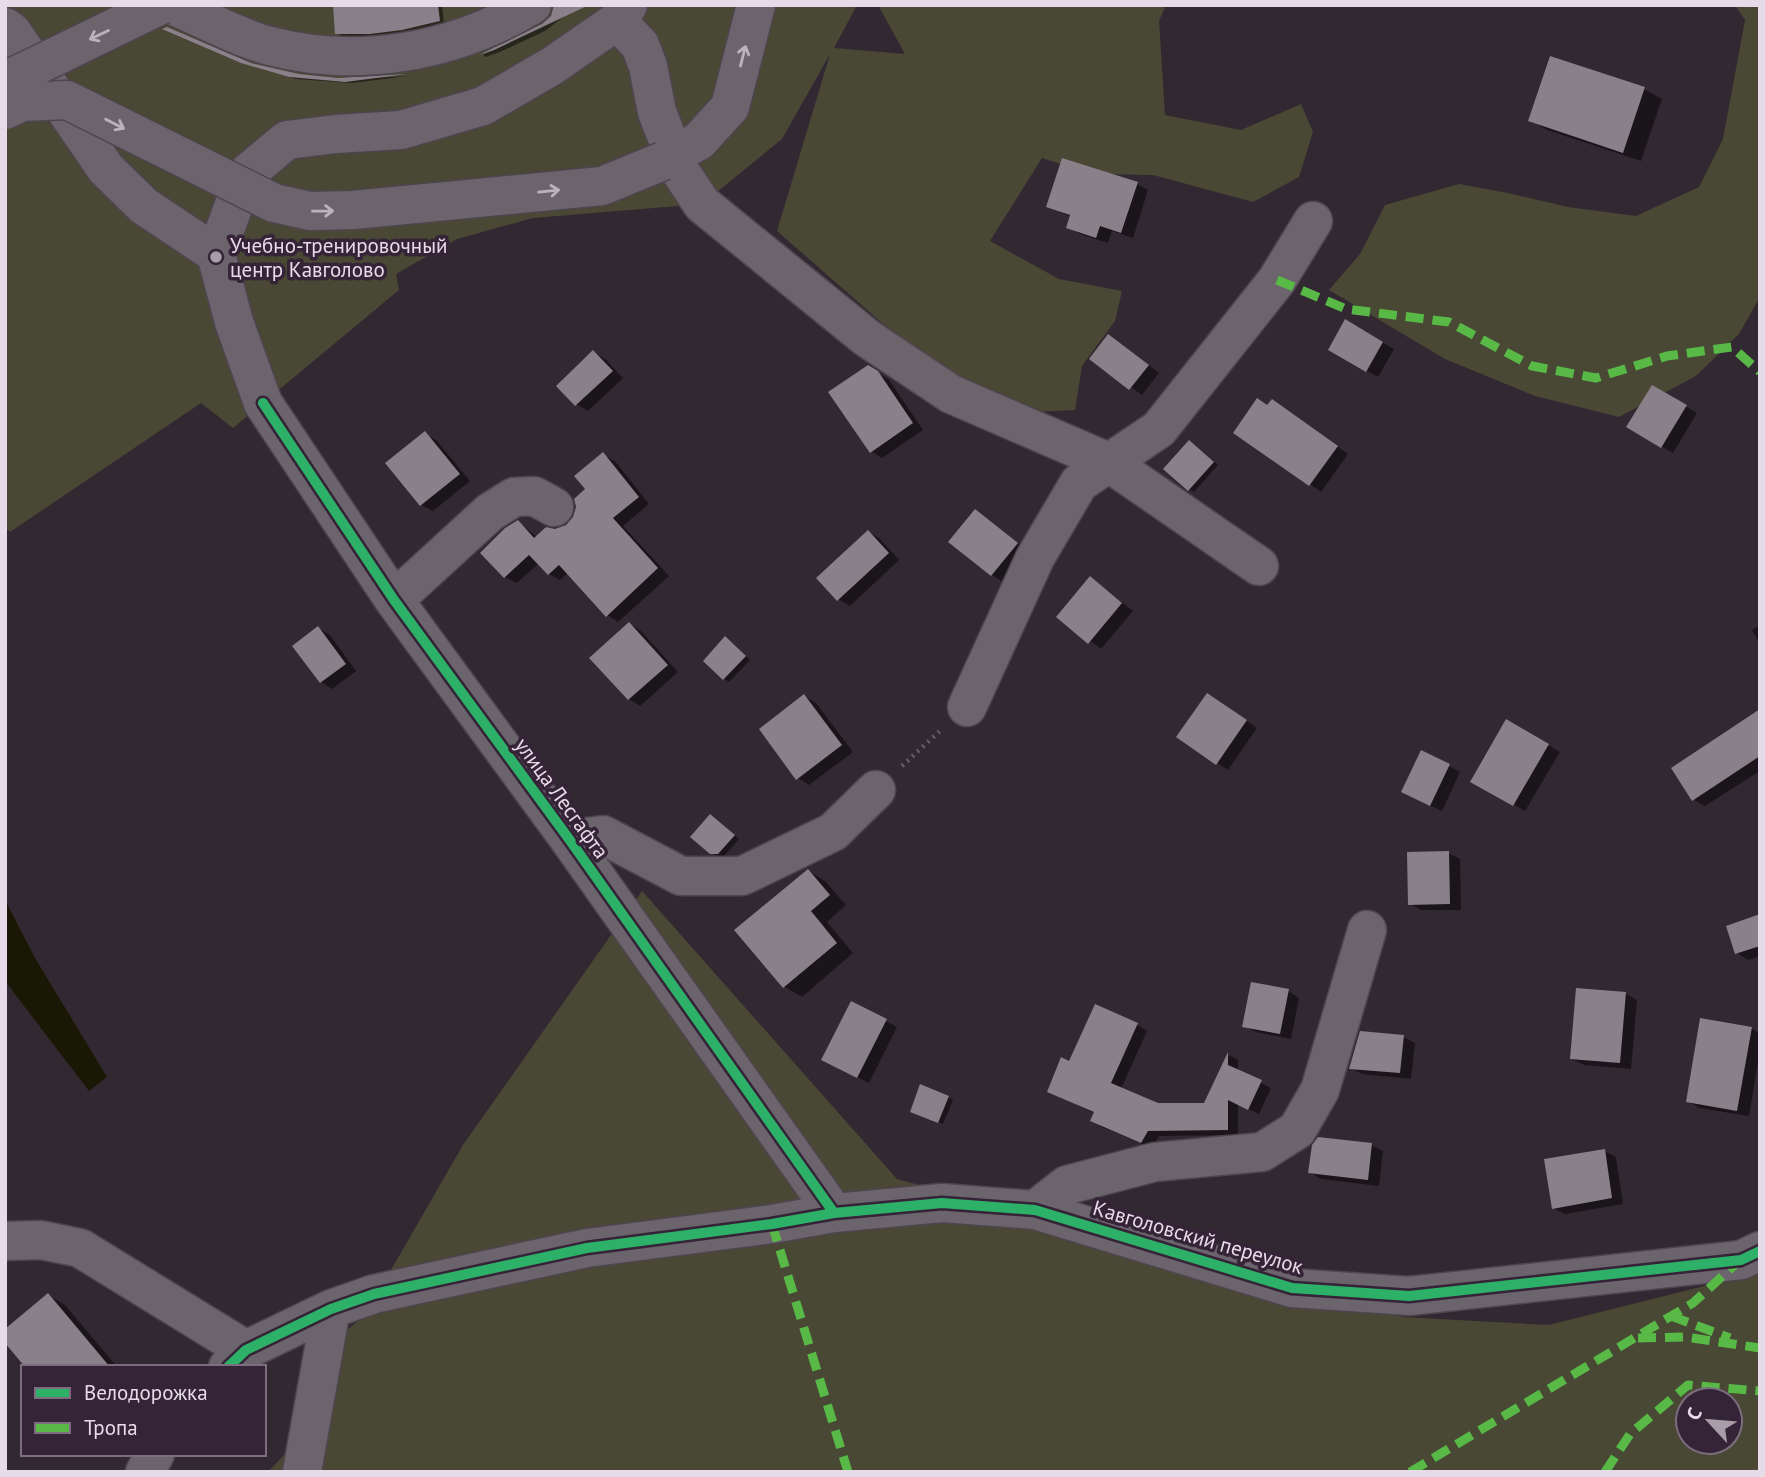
<svg xmlns="http://www.w3.org/2000/svg" width="1765" height="1477" viewBox="0 0 1765 1477" font-family="'PT Sans',sans-serif">
  <style>
    .green { fill: #484835; fill-rule: evenodd }
    .water { fill: #191804 }
    .shadow { fill: #0007 }
    .building { fill: #89808a }
    .lines { fill: none; stroke-linecap: round; stroke-linejoin: round }
    .minor-casing { stroke: #4e454f; stroke-width: 41 }
    .path { stroke: #685f68; stroke-width: 4.5; stroke-dasharray: 2 5; stroke-linecap: butt }
    .minor { stroke: #6c646c; stroke-width: 38 }
    .minor-bridge-casing { stroke: #4e454f; stroke-width: 41; stroke-linecap: butt }
    .minor-bridge { stroke: #6c646c; stroke-width: 38 }
    .quiet { stroke: #58b947; stroke-width: 9; stroke-dasharray: 18 9; stroke-linecap: butt }
    .cycleway-casing { stroke: #352337; stroke-width: 15 }
    .cycleway { stroke: #2db169; stroke-width: 10 }
    .oneway { stroke: #bdb1bd }
    .poi-dot { fill: #a89ca9; stroke: #352337; stroke-width: 2.5 }
    .labels { text-anchor: middle; dominant-baseline: central; stroke-width: 7; stroke-linejoin: round; paint-order: stroke }
    .poi-label { font-size: 21px; fill: #e8dbe9; stroke: #352337; text-anchor: start }
    .street-label { font-size: 21px; fill: #e8dbe9; stroke: #352337 }
  </style>
  <rect width="100%" height="100%" fill="#322832"/>
  <!-- green -->
  <path class="green" d="M5 5H857L834 48 905 54 878 5H1166L1159 21 1165 115 1241 130 1301 104 1313 132 1299 177 1253 202 1153 175 1092 174 1042 158 990 241 1059 279 1122 291 1115 321 1082 366 1075 410 1034 412 959 379 882 323 777 231 830 54 782 139 702 204 533 218 457 239 396 274 399 290 233 428 201 403 10 532 5 527Z
    M1735 5H1760V297L1739 334 1696 376 1619 417 1535 396 1445 359 1329 290 1360 254 1385 205 1459 184 1508 193 1568 207 1636 216 1699 187 1723 139 1745 20Z
    M642 891 897 1179 1403 1317 1549 1325 1760 1272V1472H268L285 1454 336 1366 341 1335 365 1315 463 1145ZM1688 1400H1730V1442H1688Z"/>
  <!-- water -->
  <path class="water" d="M5 900 35 958 107 1077 89 1091 5 981Z"/>
  <!-- shadow -->
  <path class="shadow" d="M334 5H442L444 24 408 32 376 36H342L337 33Z
    M579 5 545 31 500 52 486 57 483 55 543 26 552 17Z
    M169 31 250 65 299 76 338 80 408 76 352 83 296 79 248 65Z
    M1551 58 1644 89 1662 99 1641 161 1547 130 1530 120Z
    M1137 184 1148 190 1133 238 1112 231 1108 243 1080 234 1068 227 1071 217 1048 206Z
    M1346 322 1394 349 1378 377 1330 349Z
    M1109 336 1159 373 1142 395 1091 358Z
    M593 352 605 359 623 378 588 411 576 404Z
    M880 374 889 380 923 430 882 458 871 451Z
    M1653 387 1697 413 1673 453 1628 427Z
    M1268 406 1284 408 1348 454 1321 492 1236 432Z
    M425 434 436 440 470 481 433 511 421 505Z
    M1194 445 1218 465 1194 492 1189 489Z
    M603 455 615 461 649 504 623 526 669 576 618 622 607 615 568 573 560 580 549 574 539 563 517 583 505 577 482 553 518 522 537 537 567 527 575 518Z
    M976 511 1028 551 1003 582 992 575Z
    M869 532 880 539 899 560 850 606 838 599Z
    M1091 578 1133 611 1101 649 1059 617Z
    M629 624 640 630 678 672 640 706 629 699Z
    M1760 625V644L1752 630Z
    M318 628 330 635 356 671 332 689 321 682Z
    M726 638 750 660 729 682 724 679Z
    M804 696 816 703 853 752 809 785 798 778Z
    M1219 701 1257 728 1228 770 1179 737Z
    M1760 710V771L1705 806 1694 800 1673 769Z
    M1507 721 1560 752 1525 811 1472 781Z
    M1449 766 1460 772 1442 811 1414 798Z
    M711 816 739 839 724 856H717L711 853Z
    M1448 853 1460 859 1461 910H1421L1410 904Z
    M808 871 825 881 846 905 827 922 853 953 802 997 785 987 736 930Z
    M1760 916V956L1748 960 1737 953Z
    M1288 991 1299 998 1291 1039 1256 1032 1244 1026Z
    M1626 994 1637 1000 1631 1069 1584 1065 1572 1059Z
    M852 1003 897 1027 869 1083 834 1065Z
    M1137 1025 1147 1031 1121 1089 1158 1105 1205 1104 1229 1055 1238 1060V1071L1271 1088 1259 1114 1238 1104V1135L1159 1136 1152 1148 1102 1127 1092 1121 1095 1113 1049 1092 1070 1063Z
    M1751 1028 1760 1034V1050L1749 1116 1699 1108 1688 1101Z
    M1403 1037 1415 1043 1411 1079 1362 1074 1351 1068Z
    M948 1097 953 1100 943 1124 917 1114Z
    M1371 1145 1383 1151 1379 1186 1321 1179 1310 1172Z
    M1604 1151 1616 1157 1623 1204 1565 1214 1553 1208Z
    M48 1295 65 1305 117 1367H28Z"/>
  <!-- building -->
  <path class="building" d="M333 5H438L440 21 402 30 370 34H335Z
    M554 5H589L494 50 479 55 542 24 551 16Z
    M167 27 251 63 299 74 338 78 407 74 345 82 289 77 241 63 162 29Z
    M1550 56 1645 87 1623 153 1528 121Z
    M1062 158 1138 182 1121 233 1100 226 1096 238 1066 228 1070 215 1046 207Z
    M1345 319 1383 342 1366 372 1328 350Z
    M1108 334 1149 365 1129 390 1089 359Z
    M593 350 613 371 575 406 556 386Z
    M868 365 878 371 913 423 870 453 828 392Z
    M1652 385 1687 405 1661 448 1626 427Z
    M1257 398 1267 405 1272 399 1338 446 1309 486 1233 433Z
    M425 431 460 474 420 506 385 463Z
    M1189 440 1214 462 1188 491 1163 469Z
    M603 452 639 497 613 518 658 568 606 617 559 565 548 575 529 555 504 578 480 553 505 528 518 520 534 538 546 527 555 529 566 525 573 517 576 507 574 499 585 489 574 476Z
    M975 509 1018 543 991 576 948 542Z
    M868 530 889 553 837 601 816 578Z
    M1090 576 1122 603 1088 644 1056 617Z
    M629 622 668 665 628 700 589 658Z
    M318 626 346 664 320 683 292 646Z
    M725 636 746 656 723 680 703 661Z
    M1207 693 1247 720 1216 765 1176 737Z
    M804 694 842 745 796 780 759 729Z
    M1760 709V756L1692 801 1671 768Z
    M1506 719 1549 744 1513 806 1470 782Z
    M1421 750 1450 764 1430 806 1401 792Z
    M710 814 735 835 718 854H710L690 837Z
    M1449 851 1450 904 1408 905 1407 852Z
    M808 869 830 895 811 911 837 943 783 988 734 930Z
    M1760 914V946L1735 954 1726 926Z
    M1251 982 1289 989 1280 1034 1242 1027Z
    M1576 988 1626 992 1620 1063 1570 1059Z
    M851 1001 887 1019 857 1078 821 1060Z
    M1095 1004 1138 1023 1111 1083 1158 1103H1204L1228 1052V1065L1262 1080 1248 1110 1228 1100V1130L1148 1131 1141 1143 1090 1121 1094 1112 1047 1092 1061 1057 1069 1061Z
    M1700 1018 1752 1027 1737 1111 1686 1102Z
    M1360 1031 1404 1035 1400 1073 1349 1069Z
    M920 1084 949 1096 938 1123 910 1112Z
    M1318 1137 1372 1143 1368 1180 1308 1173 1312 1145Z
    M1605 1149 1612 1198 1552 1209 1544 1159Z
    M48 1293 110 1367H25L5 1343V1329Z"/>
  <g class="lines">
    <!-- minor casing -->
    <g class="minor-casing">
      <path id="minor" d="M172 5C202 18 239 38 270 46 359 69 454 52 532 5
        M617 21 640 45 648 66 657 112 680 171 702 204 867 338 951 394 1108 462 1259 566
        M5 27 12 32 106 169 144 206 216 254 234 322 263 403 394 600 569 839 834 1213
        M663 161 699 141 730 107 756 5
        M216 254 245 175 287 140 336 134 401 130 483 106 552 66 617 21 628 5
        M394 600 490 512 514 497 534 496 554 507
        M967 707 1035 558 1079 483 1159 429 1277 280 1313 221
        M569 839 603 835 681 876H742L833 832 876 790
        M1035 1210 1067 1185 1155 1162 1262 1152 1297 1130 1320 1090 1367 930
        M5 1241 41 1240 80 1248 246 1350
        M228 1367 246 1350 331 1309 374 1294 587 1248 772 1224 834 1213 942 1203 1035 1210 1292 1288 1409 1296 1741 1260 1760 1251
        M145 1472 155 1454
        M302 1472 331 1309"/>
    </g>
    <!-- path -->
    <path class="path" d="M902 766 942 729"/>
    <!-- minor -->
    <use href="#minor" class="minor"/>
    <!-- minor-bridge casing -->
    <g class="minor-bridge-casing">
      <path id="minor-bridge" d="M5 81 161 5
        M5 110 22 102 67 100 274 203 310 211 353 210 602 186 663 161"/>
    </g>
    <!-- minor-bridge -->
    <use href="#minor-bridge" class="minor-bridge"/>
    <!-- quiet -->
    <path class="quiet" d="M1277 280 1346 309 1449 322 1532 366 1596 378 1667 356 1732 347 1760 372
      M772 1224 848 1472
      M1671 1316 1730 1338
      M1638 1338 1685 1337 1760 1348
      M1410 1472 1693 1303 1739 1261
      M1605 1472 1630 1434 1688 1385 1760 1391"/>
    <!-- cycleway casing -->
    <g class="cycleway-casing">
      <path id="cycleway" d="M263 403 394 600 569 839 834 1213
        M228 1367 246 1350 331 1309 374 1294 587 1248 772 1224 834 1213 942 1203 1035 1210 1292 1288 1409 1296 1741 1260 1760 1251"/>
    </g>
    <!-- cycleway -->
    <use href="#cycleway" class="cycleway"/>
  </g>
  <!-- one-way arrows -->
  <defs><path id="oneway-shaft" d="M-6 0H5M1.5-3L5.5 0L1.5 3" fill="none" stroke-width="1.6" stroke-linecap="round" stroke-linejoin="round" transform="scale(1.75)"/></defs>
  <g class="oneway">
    <use href="#oneway-shaft" transform="translate(99 35) rotate(154)"/>
    <use href="#oneway-shaft" transform="translate(743 56) rotate(-76)"/>
    <use href="#oneway-shaft" transform="translate(115 124) rotate(27)"/>
    <use href="#oneway-shaft" transform="translate(549 191) rotate(-6)"/>
    <use href="#oneway-shaft" transform="translate(323 211) rotate(-1)"/>
  </g>
  <!-- markers -->
  <circle class="poi-dot" cx="216" cy="257" r="7"/>
  <g class="labels">
    <!-- poi labels -->
    <g class="poi-label">
      <text x="230" y="245">Учебно-тренировочный<tspan x="230" dy="24">центр Кавголово</tspan></text>
    </g>
    <!-- street labels -->
    <g class="street-label">
      <text transform="translate(562 798) rotate(54)">улица Лесгафта</text>
      <text transform="translate(1198 1237) rotate(16)">Кавголовский переулок</text>
    </g>
  </g>
  <!-- border -->
  <rect width="1765" height="1477" fill="none" stroke="#e8dbe9" stroke-width="14"/>
  <!-- legend -->
  <rect x="21" y="1365" width="245" height="91" fill="#352337" stroke="#7d6d7e" stroke-width="2"/>
  <rect x="35" y="1388" width="35" height="10" fill="#2db169" stroke="#7d6d7e" stroke-width="2"/>
  <text x="84" y="1400" font-size="21" fill="#e8dbe9">Велодорожка</text>
  <rect x="35" y="1423" width="35" height="10" fill="#58b947" stroke="#7d6d7e" stroke-width="2"/>
  <text x="84" y="1435" font-size="21" fill="#e8dbe9">Тропа</text>
  <!-- north arrow -->
  <g transform="translate(1709 1421) rotate(296)"><circle r="33" fill="#352337" stroke="#7d6d7e" stroke-width="2"/>
  <path d="M0-5L12 26L0 18L-12 26Z" fill="#a89ca9"/>
  <text y="-10" font-size="19" font-weight="bold" text-anchor="middle" fill="#e8dbe9">С</text>
  </g>
</svg>
